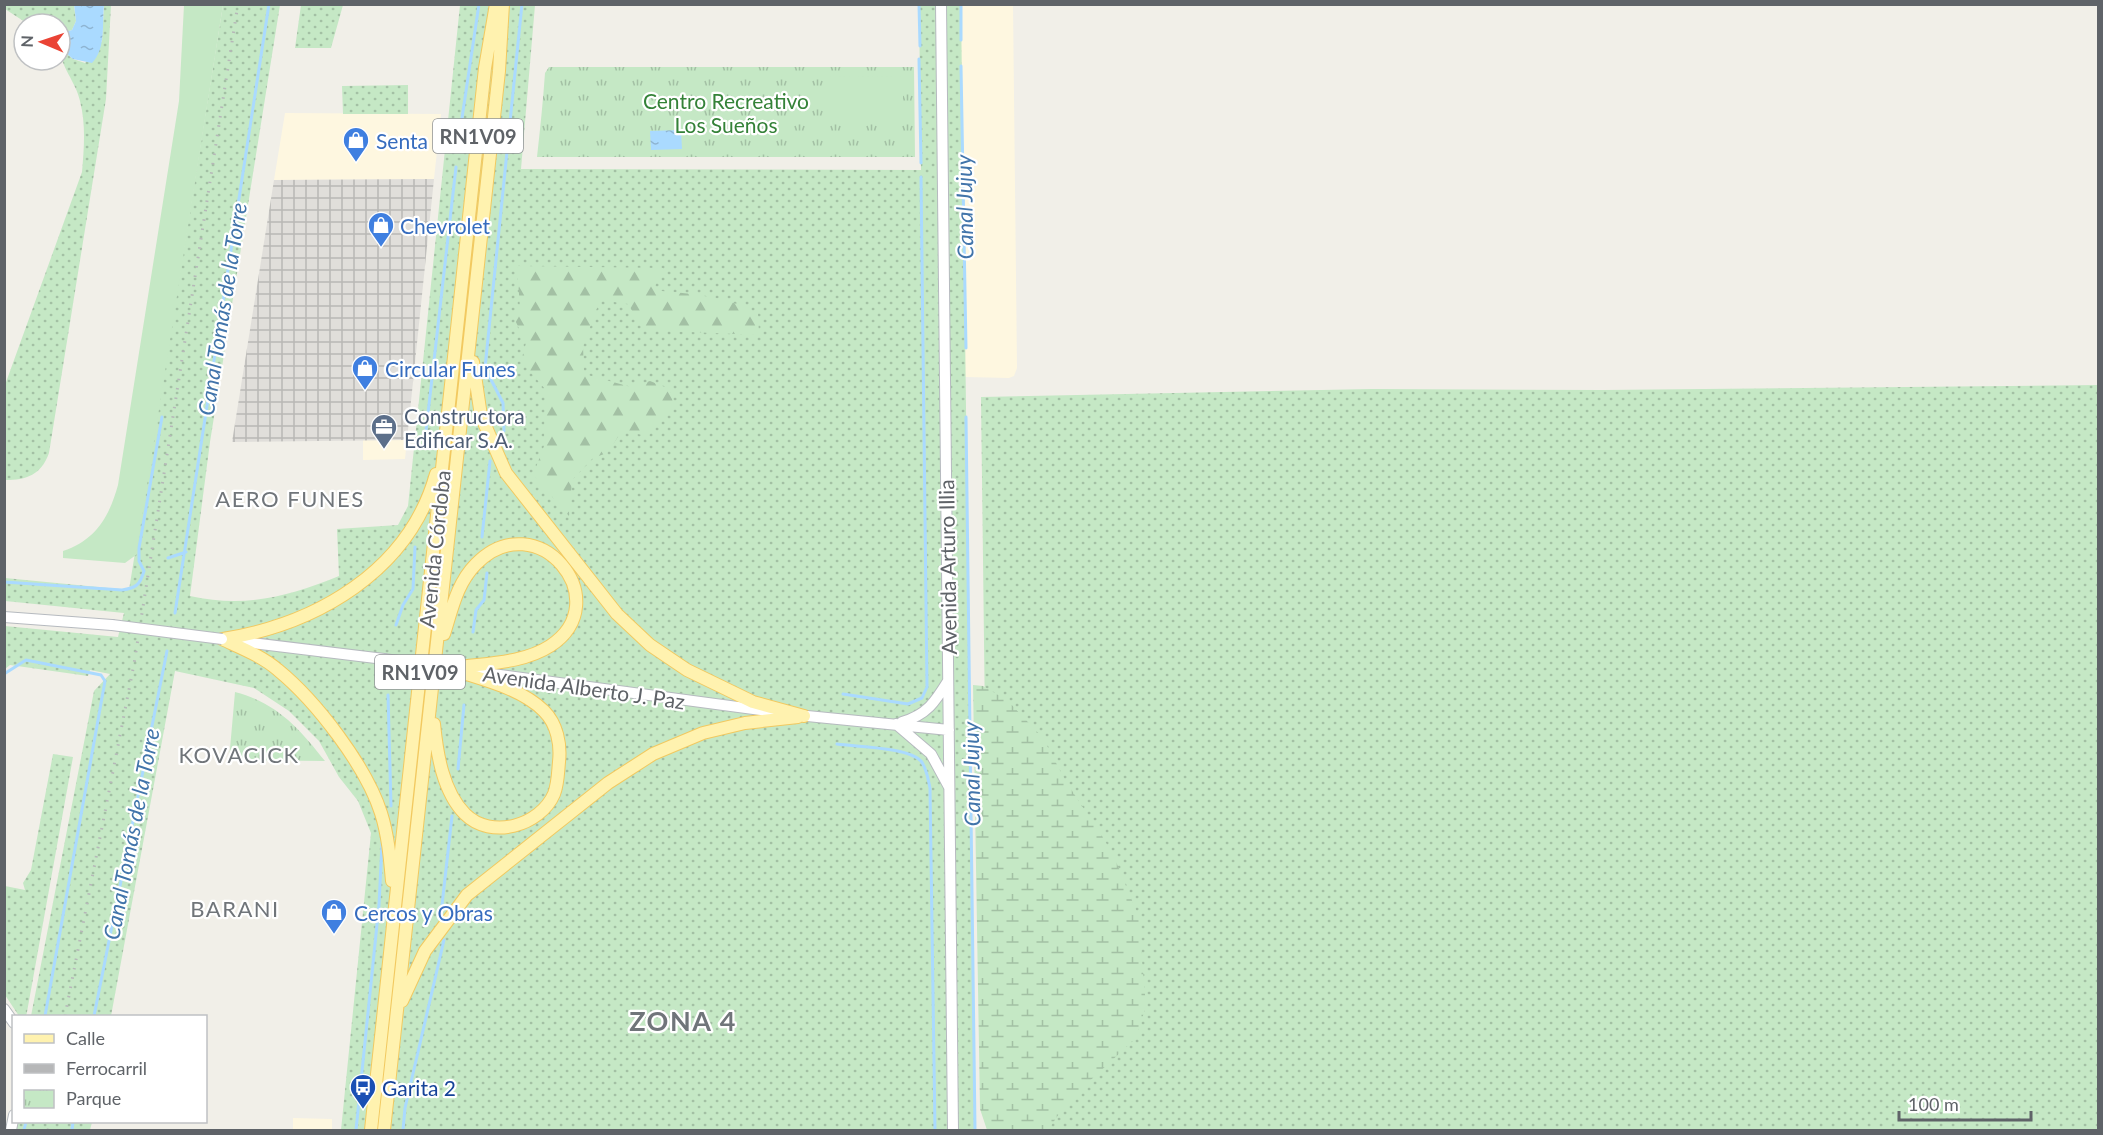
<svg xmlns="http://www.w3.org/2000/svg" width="2103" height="1135" viewBox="0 0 2103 1135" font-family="Lato,sans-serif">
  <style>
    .commercial { fill: #fef7e0 }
    .industrial { fill: url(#industrial-grid) }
    .grass { fill: url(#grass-dots) }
    .forest { fill: url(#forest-firs) }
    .wetland { fill: url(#wetland-marsh) }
    .park { fill: url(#park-tufts) }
    .pitch { fill: #c5e8c5 }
    .water { fill: url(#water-ripples) }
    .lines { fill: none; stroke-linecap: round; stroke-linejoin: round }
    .stream { stroke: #aadaff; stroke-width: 3 }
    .secondary-casing { stroke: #b6babf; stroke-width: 12 }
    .primary-casing { stroke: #f2c960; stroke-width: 14 }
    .secondary { stroke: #fff; stroke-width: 10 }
    .primary { stroke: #fff2af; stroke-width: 12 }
    .rail { stroke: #b6b7b8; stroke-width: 3; stroke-dasharray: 1.5 8; stroke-linecap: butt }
    .secondary-bridge-casing { stroke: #b6babf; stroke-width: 12; stroke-linecap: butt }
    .secondary-bridge { stroke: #fff; stroke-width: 10 }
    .labels { text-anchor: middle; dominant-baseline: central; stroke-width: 4.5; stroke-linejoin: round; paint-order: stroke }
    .shield { fill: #fff; stroke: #8f9295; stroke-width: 1.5 }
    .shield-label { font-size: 20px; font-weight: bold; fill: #5f6368 }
    .park-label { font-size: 21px; fill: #348238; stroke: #fff }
    .shop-label { font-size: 21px; fill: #366cbe; stroke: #fff; text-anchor: start }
    .service-label { font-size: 21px; fill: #4e5e75; stroke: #fff; text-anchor: start }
    .street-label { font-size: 21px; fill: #5f6368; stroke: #fff }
    .transit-label { font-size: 21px; fill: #164399; stroke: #fff; text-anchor: start }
    .water-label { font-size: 22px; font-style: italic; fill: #4174aa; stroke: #fff }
    .neighbourhood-label { font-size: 22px; letter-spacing: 1.5px; fill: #70757a; stroke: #fff }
    .district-label { font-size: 27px; font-weight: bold; letter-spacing: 1.5px; fill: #70757a; stroke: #fff }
  </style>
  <defs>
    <pattern id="industrial-grid" width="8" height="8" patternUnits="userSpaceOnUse" patternTransform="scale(1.5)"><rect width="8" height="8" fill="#e0deda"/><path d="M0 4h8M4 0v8" fill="none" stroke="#b9b8b5"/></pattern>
    <pattern id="grass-dots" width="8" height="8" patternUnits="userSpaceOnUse" patternTransform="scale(1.5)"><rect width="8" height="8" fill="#c5e8c5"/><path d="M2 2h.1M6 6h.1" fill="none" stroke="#a3c0a4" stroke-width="1.8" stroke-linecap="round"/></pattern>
    <pattern id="forest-firs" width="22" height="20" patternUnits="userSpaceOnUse" patternTransform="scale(1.5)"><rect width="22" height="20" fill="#c5e8c5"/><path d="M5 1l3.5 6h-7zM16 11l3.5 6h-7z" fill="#a3c0a4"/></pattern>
    <pattern id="wetland-marsh" width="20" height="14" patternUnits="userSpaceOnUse" patternTransform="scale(1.5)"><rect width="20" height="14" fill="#c5e8c5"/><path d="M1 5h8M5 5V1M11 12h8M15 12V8" fill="none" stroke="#a3c0a4"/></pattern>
    <pattern id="park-tufts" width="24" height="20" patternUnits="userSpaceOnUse" patternTransform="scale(1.5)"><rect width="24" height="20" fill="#c5e8c5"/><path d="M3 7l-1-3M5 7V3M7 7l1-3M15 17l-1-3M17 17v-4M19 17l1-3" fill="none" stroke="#a3c0a4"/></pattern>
    <pattern id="water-ripples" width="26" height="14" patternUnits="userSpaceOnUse" patternTransform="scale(1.5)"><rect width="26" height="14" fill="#aadaff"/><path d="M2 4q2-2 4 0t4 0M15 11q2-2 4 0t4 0" fill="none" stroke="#8eb4d2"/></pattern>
  </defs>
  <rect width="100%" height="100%" fill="#f1efe8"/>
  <!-- commercial -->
  <path class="commercial" d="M957 5H1013L1017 368 1014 376 1009 378 965 377Z
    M285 113 441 114 434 179 274 180Z
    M363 440H407L405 459 363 460Z
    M293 1118 332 1119V1130H293Z"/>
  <!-- industrial -->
  <path class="industrial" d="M434 179 407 440 232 442 274 180Z"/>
  <!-- grass -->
  <path class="grass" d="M4 5H74L76 21 72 30 60 34V24H28L5 9Z
    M104 5H111L106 99 49 453C41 475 27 480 5 480V385L82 172C84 148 86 125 80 101 76 82 60 66 60 48L73 59 85 63 102 41Z
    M223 5H280L210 442 190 596C245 608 287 597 339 576L337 529 398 525 408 506 460 5H535L521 169 921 170 919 5H961L975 1130H341L371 833 358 801 339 777 319 741 289 711 254 688 175 671 111 1016H31L94 691 110 674 90 670 88 676 10 665 5 669V626L118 637 124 613 5 601V578L129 590Z
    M301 5H343L331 48H295Z
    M408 85V114H343L342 86Z
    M2098 385V1130H990L981 397 1372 389 1603 390Z
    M53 754 73 757 27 1012 26 1016H19L5 995V886L25 890 23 883 31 870Z
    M14 1122H92L90 1130H11Z"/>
  <!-- forest -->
  <path class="forest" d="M517 266 663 268 653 290C689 294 726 295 758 314L759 335 644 330 628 304 600 300 583 346 584 374 631 387 650 381 670 389 674 407 648 436 622 431 607 453 593 458 572 480 569 516 533 475 544 446 545 389 521 361 526 343 514 318 520 308Z"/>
  <!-- wetland -->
  <path class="wetland" d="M973 685 983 686 1007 700 1043 738 1065 780 1112 852 1138 915 1146 1006 1136 1038 1067 1102 1048 1130H987L980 1109Z"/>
  <!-- park -->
  <path class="park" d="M549 67H914L915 157H537C540 130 543 102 545 73Z
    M235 692C277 703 299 728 325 761L229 760Z"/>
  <!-- pitch -->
  <path class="pitch" d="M184 5H223L136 555 125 563 63 558V551C96 540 109 517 118 485L179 101Z
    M903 76V120H828V77Z"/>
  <!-- water -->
  <path class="water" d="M74 4 104 5C102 24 106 49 92 63L73 59 60 48V34L72 30 76 21Z
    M681 130 682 149 651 150 650 131Z"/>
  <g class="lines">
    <!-- stream -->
    <path class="stream" d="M919 4 920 46
      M961 4V40
      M919 59 921 163
      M961 66 966 348
      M459 138 479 4
      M966 417 975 1130
      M426 431 456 167
      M504 431 503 403 485 368 522 4
      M482 537 490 461
      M168 558 186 552
      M4 582 122 590C136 588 140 585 144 571L139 561V548L162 417
      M175 613 269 4
      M396 625 403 605 413 589 415 547
      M473 632 476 610 484 600 487 573
      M4 674 26 660 101 675 105 681 45 1016
      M843 694 908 704 922 698 927 687 921 177
      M388 695 391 806
      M837 744C857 747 908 747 921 761 927 769 928 779 930 788L935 1130
      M458 769 464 705
      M442 905 452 816
      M94 1016 167 651
      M24 1130 26 1122
      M72 1130 73 1122
      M356 1130 379 905 382 843
      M403 1130 405 1108 444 940"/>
    <!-- secondary casing -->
    <g class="secondary-casing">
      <path id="secondary" d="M941 4 953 1130
        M4 617 112 625
        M228 640 384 659
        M470 671 775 712
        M797 715 949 730
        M902 722C927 715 935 702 948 681
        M896 724 931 754 949 787
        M4 1009 14 1023
        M11 1130 14 1115"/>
    </g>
    <!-- primary casing -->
    <g class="primary-casing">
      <path id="primary" d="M473 362 481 416 506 473 617 614 650 645 687 670 753 702 804 716
        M444 634C452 609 457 583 476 564 537 502 619 601 550 646 522 664 484 663 453 668
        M222 639C241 648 262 656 278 670 316 701 366 766 381 813 388 835 390 858 392 881
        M223 639C317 624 409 571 436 474
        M434 724C437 754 443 792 465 814 491 840 540 826 554 794 558 784 558 772 559 762 561 744 557 724 544 711 520 687 479 679 448 668
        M402 1001 425 951 467 895 608 783 653 754 703 733 745 723 798 717
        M371 1130 485 68 496 4
        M384 1130 499 71 503 4"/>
    </g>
    <!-- secondary -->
    <use href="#secondary" class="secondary"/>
    <!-- primary -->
    <use href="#primary" class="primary"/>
    <!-- rail -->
    <path class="rail" d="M65 1016 134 664 238 4
      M48 1130 50 1122"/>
    <!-- secondary-bridge casing -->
    <g class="secondary-bridge-casing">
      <path id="secondary-bridge" d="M112 625 222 639
        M384 659 448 668"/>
    </g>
    <!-- secondary-bridge -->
    <use href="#secondary-bridge" class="secondary-bridge"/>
  </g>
  <!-- icons -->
  <defs>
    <g id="shop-pin" transform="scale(1.35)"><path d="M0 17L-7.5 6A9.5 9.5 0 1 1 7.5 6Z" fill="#3f7fe0" stroke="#fff"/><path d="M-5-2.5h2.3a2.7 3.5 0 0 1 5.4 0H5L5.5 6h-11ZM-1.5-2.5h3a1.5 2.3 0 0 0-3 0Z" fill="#fff"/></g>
    <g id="office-pin" transform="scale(1.35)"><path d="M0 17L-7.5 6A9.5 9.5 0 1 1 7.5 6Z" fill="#5c6f8a" stroke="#fff"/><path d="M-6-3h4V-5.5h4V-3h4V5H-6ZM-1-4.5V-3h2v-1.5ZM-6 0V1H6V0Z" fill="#fff"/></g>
    <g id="bus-pin" transform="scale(1.35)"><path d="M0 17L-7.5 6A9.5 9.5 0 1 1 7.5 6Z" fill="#1a4fb4" stroke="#fff"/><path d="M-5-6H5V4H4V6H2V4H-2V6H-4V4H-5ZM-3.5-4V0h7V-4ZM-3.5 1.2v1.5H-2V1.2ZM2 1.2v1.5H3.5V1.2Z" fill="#fff"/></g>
  </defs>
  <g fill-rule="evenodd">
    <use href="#shop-pin" x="356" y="140"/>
    <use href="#shop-pin" x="381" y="225"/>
    <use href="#shop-pin" x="365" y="368"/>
    <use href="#office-pin" x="384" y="427"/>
    <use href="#shop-pin" x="334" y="912"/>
    <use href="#bus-pin" x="363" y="1087"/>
  </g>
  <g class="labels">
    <!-- shield labels -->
    <g class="shield">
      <rect x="433" y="119" width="90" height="34" rx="4.5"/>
      <rect x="375" y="655" width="90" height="34" rx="4.5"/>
    </g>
    <g class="shield-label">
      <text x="478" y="136">RN1V09</text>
      <text x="420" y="672">RN1V09</text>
    </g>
    <!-- park labels -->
    <g class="park-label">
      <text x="726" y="100">Centro Recreativo<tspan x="726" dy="24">Los Sueños</tspan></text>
    </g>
    <!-- shop labels -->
    <g class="shop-label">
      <text x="376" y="140">Senta</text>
      <text x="400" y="225">Chevrolet</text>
      <text x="385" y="368">Circular Funes</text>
      <text x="354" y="912">Cercos y Obras</text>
    </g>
    <!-- service labels -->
    <g class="service-label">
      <text x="404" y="415">Constructora<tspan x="404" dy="24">Edificar S.A.</tspan></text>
    </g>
    <!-- street labels -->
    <g class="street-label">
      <text transform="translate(434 549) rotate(-84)">Avenida Córdoba</text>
      <text transform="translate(947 567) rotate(-91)">Avenida Arturo Illia</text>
      <text transform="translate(584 687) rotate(8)">Avenida Alberto J. Paz</text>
    </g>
    <!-- transit labels -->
    <g class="transit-label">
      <text x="382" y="1087">Garita 2</text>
    </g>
    <!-- water labels -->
    <g class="water-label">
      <text transform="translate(964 207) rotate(-91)">Canal Jujuy</text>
      <text transform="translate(222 309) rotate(-81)">Canal Tomás de la Torre</text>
      <text transform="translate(971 774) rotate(-91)">Canal Jujuy</text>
      <text transform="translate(131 834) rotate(-79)">Canal Tomás de la Torre</text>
    </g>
    <!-- neighbourhood labels -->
    <g class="neighbourhood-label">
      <text x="290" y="498">AERO FUNES</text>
      <text x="239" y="754">KOVACICK</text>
      <text x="235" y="908">BARANI</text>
    </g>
    <!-- district labels -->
    <g class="district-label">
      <text x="683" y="1020">ZONA 4</text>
    </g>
  </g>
  <!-- border -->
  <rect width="2103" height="1135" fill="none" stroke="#5f6368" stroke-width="12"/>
  <!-- legend -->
  <rect x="12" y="1015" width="195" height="108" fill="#ffffff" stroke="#bfc1c3" stroke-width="1.5"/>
  <rect x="24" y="1034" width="30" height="9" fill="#fff2af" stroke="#bfc1c3" stroke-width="1.5"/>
  <text x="66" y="1045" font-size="18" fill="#5f6368">Calle</text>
  <rect x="24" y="1064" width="30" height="9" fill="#b6b7b8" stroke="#bfc1c3" stroke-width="1.5"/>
  <text x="66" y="1075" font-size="18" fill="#5f6368">Ferrocarril</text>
  <rect x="24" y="1090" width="30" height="18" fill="url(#park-tufts)" stroke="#bfc1c3" stroke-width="1.5"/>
  <text x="66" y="1105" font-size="18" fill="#5f6368">Parque</text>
  <!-- north arrow -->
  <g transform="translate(42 42) rotate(272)"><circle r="28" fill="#ffffff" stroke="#bfc1c3" stroke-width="1.5"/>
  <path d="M0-4.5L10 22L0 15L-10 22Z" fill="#ea4335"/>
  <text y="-9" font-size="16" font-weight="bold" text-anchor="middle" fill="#5f6368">N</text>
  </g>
  <!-- scale -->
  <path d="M1899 1111v9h132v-9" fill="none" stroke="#5f6368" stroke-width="3"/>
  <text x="1908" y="1111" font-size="18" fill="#5f6368" stroke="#ffffff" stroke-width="4.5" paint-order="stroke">100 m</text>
</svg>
